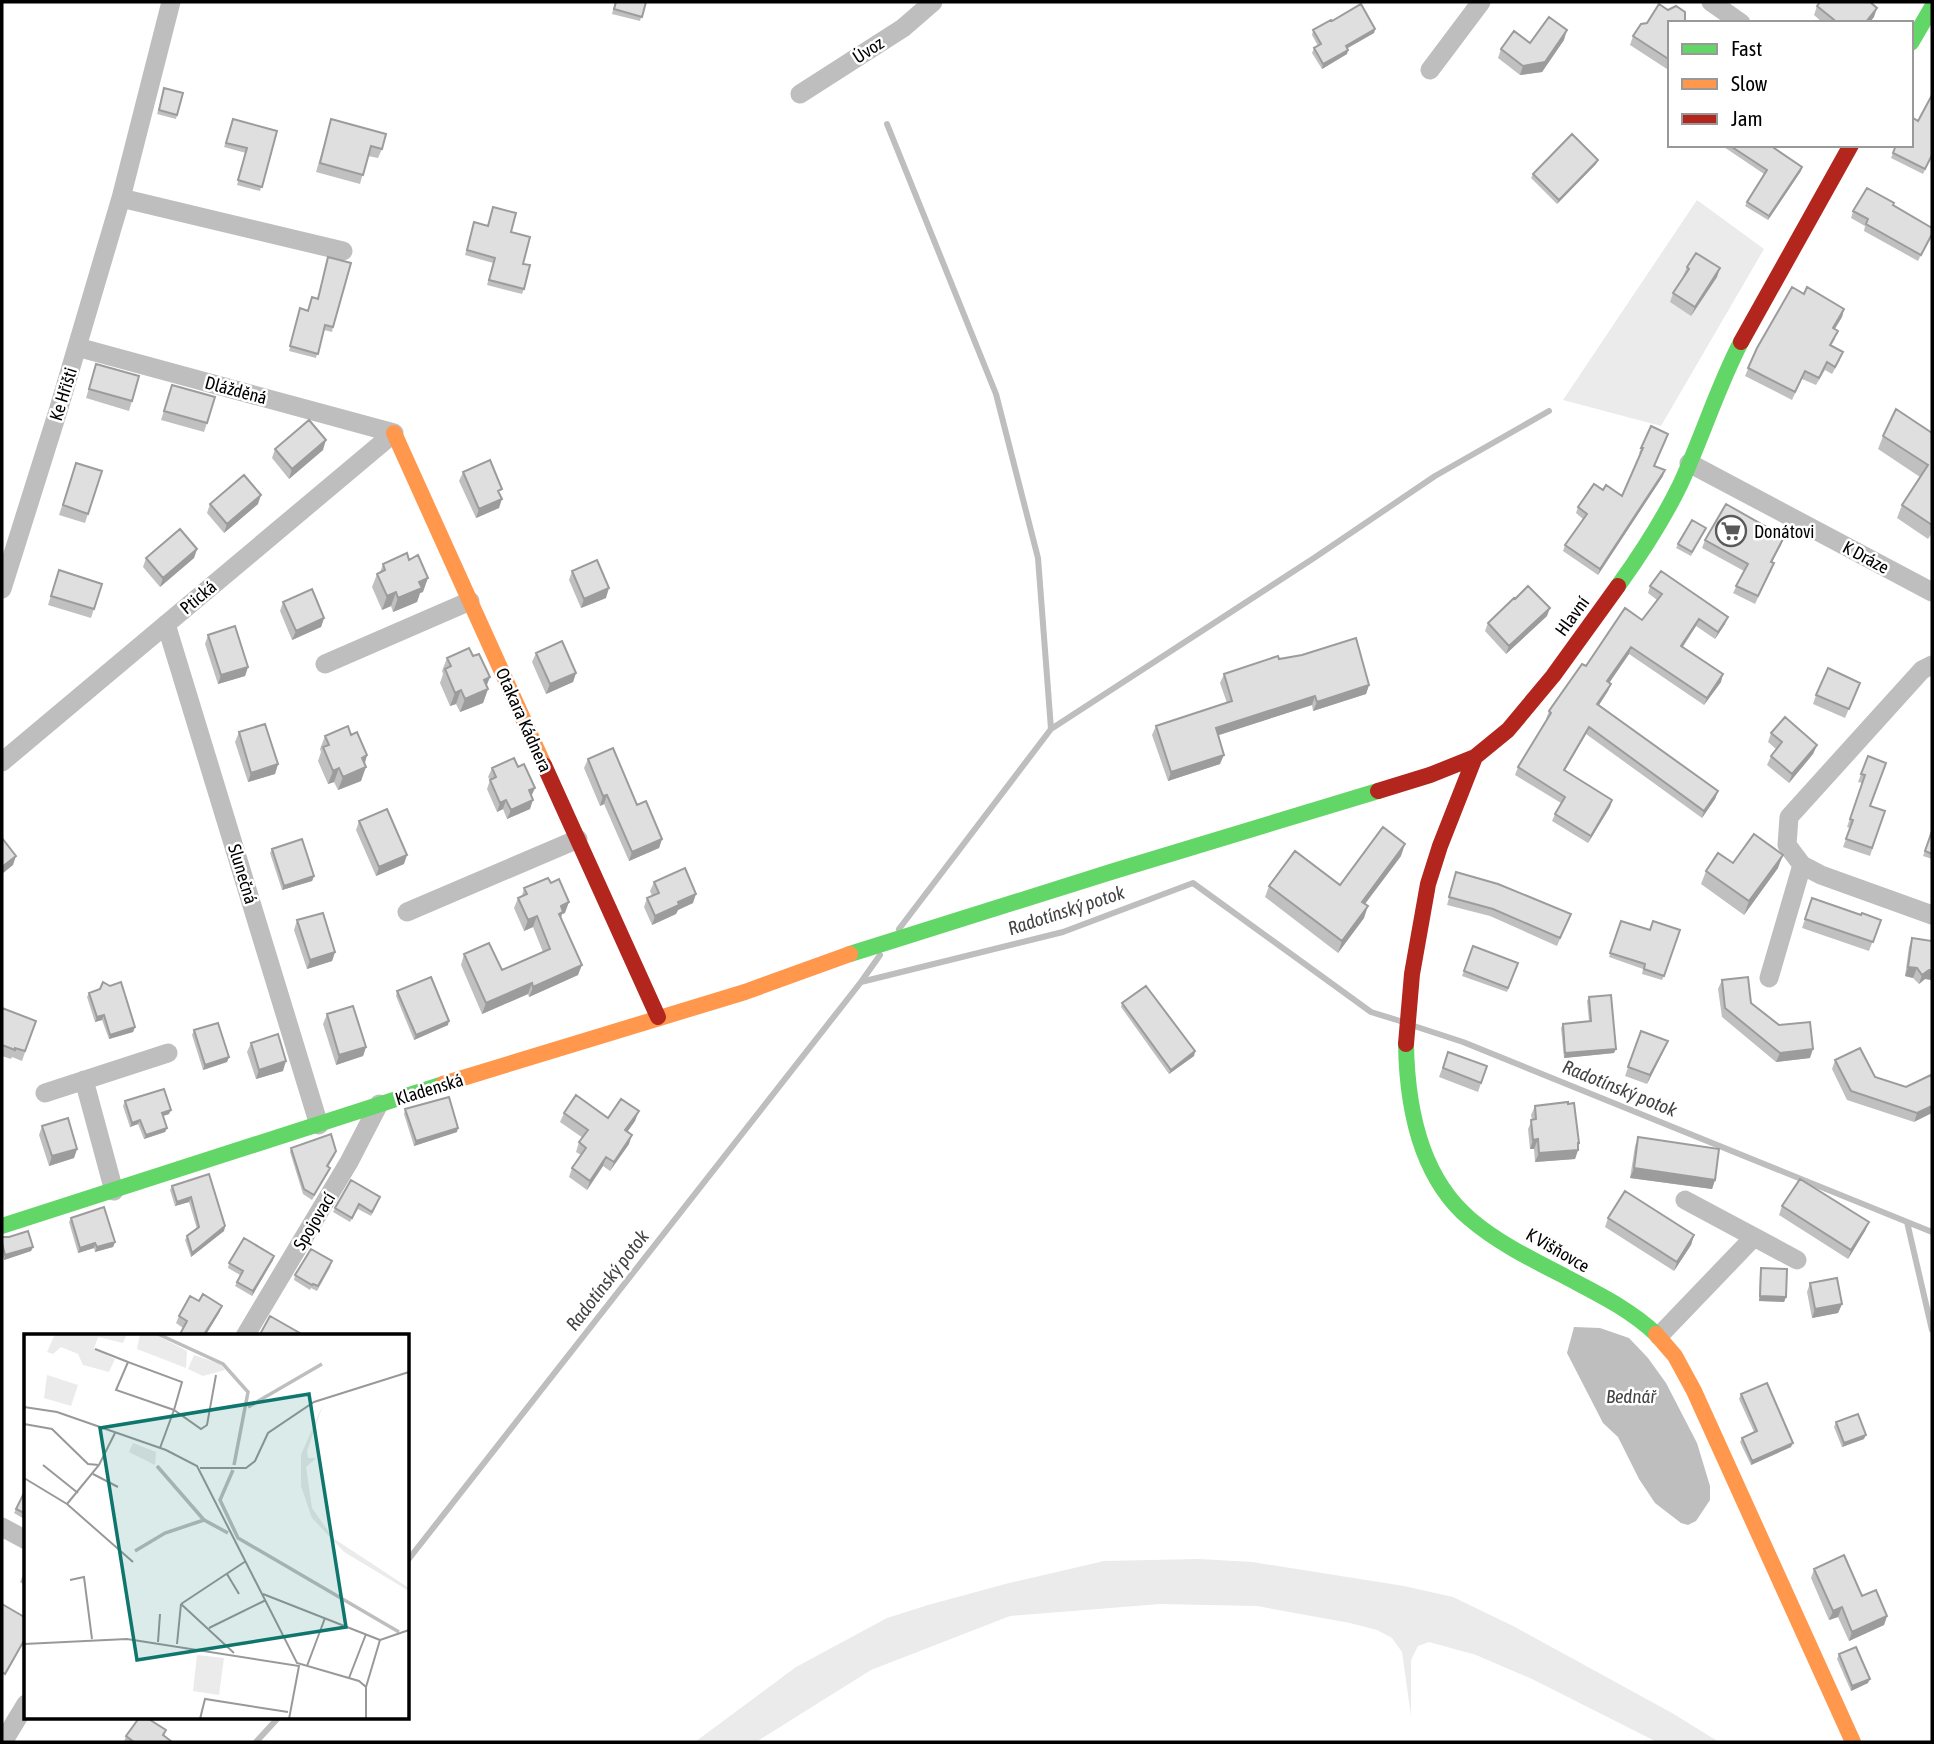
<svg xmlns="http://www.w3.org/2000/svg" width="1934" height="1744" viewBox="0 0 1934 1744" font-family="'Asap Condensed',sans-serif">
  <style>
    .green { fill: #ebebeb }
    .water { fill: #bebebe }
    .lines { fill: none; stroke-linecap: round; stroke-linejoin: round }
    .stream { stroke: #bebebe; stroke-width: 6 }
    .street { stroke: #bebebe; stroke-width: 19 }
    .fast { stroke: #63d668; stroke-width: 16 }
    .slow { stroke: #ff974d; stroke-width: 16 }
    .jam { stroke: #b3261e; stroke-width: 16 }
    .wall { fill: #c0c0c0 }
    .shaded-wall { fill: #9c9c9c }
    .building { fill: #dfdfdf; stroke: #9c9c9c; stroke-width: 2 }
    .labels { text-anchor: middle; dominant-baseline: central; stroke-width: 5; stroke-linejoin: round; paint-order: stroke }
    .street-label { font-size: 18px; fill: #000; stroke: #fff }
    .poi-label { font-size: 18px; fill: #000; stroke: #fff; text-anchor: start }
    .water-label { font-size: 19px; font-style: italic; fill: #434343; stroke: #fff }
    .inset-river { fill: none; stroke: #bebebe; stroke-width: 3.5 }
    .inset-road { fill: none; stroke: #999; stroke-width: 2 }
    .view { fill: #0f766e; fill-opacity: 0.15; stroke: #0f766e; stroke-width: 3.5 }
    .inset-edge { fill: none; stroke: #000; stroke-width: 3.5 }
  </style>
  <rect width="100%" height="100%" fill="#fff"/>
  <!-- green -->
  <path class="green" d="M1697 200 1764 249 1661 426 1563 400Z
    M1199 1559 1252 1562 1404 1586 1453 1597 1513 1626 1672 1713 1719 1742H1657L1532 1679 1476 1655 1429 1642 1418 1646 1411 1660V1716L1402 1652 1392 1638 1377 1630 1350 1623 1257 1606 1160 1604 1010 1616 871 1670 756 1742H695L796 1667 887 1618 928 1605 1009 1583 1104 1561Z"/>
  <!-- water -->
  <path class="water" d="M1574 1327 1600 1328 1629 1338 1648 1358 1666 1383 1697 1443 1710 1486V1500L1696 1521 1688 1525 1681 1523 1655 1503 1639 1479 1618 1437 1603 1423 1567 1353Z"/>
  <g class="lines">
    <!-- stream -->
    <path class="stream" d="M887 124 996 394 1038 558 1051 729 899 929
      M1051 729 1314 558 1435 476 1549 411
      M861 982 880 955
      M1414 1026 1463 1042 1932 1232
      M1907 1222 1932 1330
      M408 1560 861 982 1063 932 1193 883 1371 1012 1400 1021
      M256 1742 278 1718"/>
    <!-- street -->
    <path class="street" d="M1711 2 1741 23
      M1430 70 1481 2
      M800 94 903 28 933 2
      M121 198 343 251
      M77 347 394 433
      M1689 463 1932 592
      M2 589 58 411 121 198 171 2
      M166 624 319 1125
      M325 664 470 601
      M1932 665 1922 670 1789 817 1787 845 1802 865 1821 875 1932 915
      M2 762 394 433
      M407 912 578 839
      M1769 978 1802 865
      M84 1080 114 1191
      M45 1093 168 1053
      M1685 1200 1797 1260
      M245 1336 349 1162 379 1104
      M1659 1336 1754 1237
      M2 1527 26 1540
      M3 1742 26 1704"/>
    <!-- fast -->
    <path class="fast" d="M1911 43 1932 7
      M1618 586C1641 554 1663 520 1680 485 1702 438 1717 388 1741 342
      M850 954 1114 871 1378 791
      M1406 1044C1407 1106 1419 1176 1470 1219 1498 1243 1533 1260 1566 1277 1596 1293 1630 1309 1656 1334
      M2 1226 443 1084"/>
    <!-- slow -->
    <path class="slow" d="M394 433 544 765
      M443 1084 745 992 850 954
      M1656 1334 1675 1356 1694 1391 1853 1742"/>
    <!-- jam -->
    <path class="jam" d="M1741 342 1851 145
      M544 765 658 1017
      M1378 791 1430 775 1475 757 1508 730 1553 676 1618 586
      M1406 1044 1412 974 1428 884 1440 846 1475 757"/>
  </g>
  <!-- wall -->
  <path class="wall" d="M615 2H646L640 21 612 14Z
    M1817 6 1874 17 1869 23H1823L1814 15Z
    M1668 10 1670 23V71L1630 45 1633 36 1647 23Z
    M1332 21 1375 29 1374 33 1348 48 1347 54 1322 69 1312 53 1314 48 1318 46 1312 35 1313 30Z
    M1564 40 1542 72 1520 75 1498 58 1501 49 1530 43Z
    M163 93H183L176 119 157 114Z
    M233 119 277 131 260 191 237 185 246 153 224 147Z
    M331 119 382 149 378 158 368 156 360 184 316 172Z
    M1918 121 1932 156 1923 174 1891 158 1896 145H1911Z
    M1721 145H1777L1775 148 1802 167 1801 171 1768 220 1745 206 1747 202 1764 174Z
    M1596 164 1557 204 1531 178 1533 174Z
    M1893 206 1932 228 1918 261 1864 231 1865 226 1851 218 1853 211Z
    M474 222 511 232 523 264 524 289 522 294 487 285 493 263 465 255Z
    M1687 267 1717 277 1691 316 1670 302 1673 293 1684 277 1683 276Z
    M1804 294 1844 309 1842 317 1835 329V339L1831 346 1840 360 1832 374 1825 370 1816 385 1802 379 1792 400 1745 376 1757 348Z
    M299 313 333 327 332 332 324 330 316 358 289 351Z
    M96 364 132 401 129 411 86 398Z
    M172 385 207 423 204 432 161 420Z
    M1651 426 1654 466 1663 476 1598 575 1563 551 1565 545 1583 519 1576 513 1578 507 1603 490 1622 496 1641 454 1639 453Z
    M1932 433V533L1928 539 1897 518 1902 505 1920 477 1878 449 1883 436Z
    M275 449 323 450 289 479 272 458Z
    M76 463 102 471 85 523 59 515Z
    M463 472 500 495 499 508 476 518 459 481Z
    M210 504H258L224 533 207 513Z
    M1706 528 1691 556 1676 548 1678 544Z
    M1784 537 1781 545 1772 562 1774 563 1771 571 1755 604 1733 593 1744 571 1702 548 1705 540Z
    M197 549 194 558 160 587 143 567 146 558Z
    M383 564 423 592 420 593 417 602 393 612 391 606 382 610 372 587 377 574 380 572Z
    M59 570 102 584 91 618 48 605Z
    M572 571 606 598 581 608 569 580Z
    M1650 586 1725 624 1715 639 1696 626 1683 647 1721 682 1704 705 1629 654 1609 683 1611 684 1608 691 1599 705 1718 791 1715 799 1702 818 1586 734 1565 770 1612 800 1610 807 1588 843 1552 821 1555 814 1561 803 1515 775 1518 767 1547 719H1546L1549 711 1586 666 1642 620 1657 600 1648 593Z
    M283 602 324 618 321 627 292 640 280 611Z
    M1547 616 1506 654 1485 631 1488 623Z
    M208 635 248 667 245 676 218 684 205 644Z
    M536 653 576 673 573 682 546 694 532 662Z
    M447 658 486 686 488 689 483 703 460 712 456 704 450 706 440 683 443 674 442 671Z
    M1279 659 1369 685 1366 694 1313 711 1312 705 1218 735 1220 764 1168 781 1152 735 1156 726 1227 703 1220 683 1224 674Z
    M1860 683 1845 718 1813 704 1816 695Z
    M239 732 278 764 275 774 248 782 235 742Z
    M1771 733 1817 745 1813 754 1789 783 1767 765 1771 756 1776 749 1768 742Z
    M351 735 367 755 361 781 338 790 334 782 328 784 318 761 321 752 320 749 325 736Z
    M1868 756 1870 806 1885 811 1870 856 1843 847 1850 828 1847 827 1862 783 1858 782Z
    M588 759 662 839 659 848 629 861 604 804 600 806 584 768Z
    M492 768 531 797 530 809 507 819 503 809 497 812 487 789 490 780 488 777Z
    M359 821 404 864 376 876 356 830Z
    M1932 831V859L1923 856Z
    M272 849 314 876 312 881 282 890 270 853Z
    M1401 856 1365 904 1364 918 1338 953 1265 897 1269 886 1340 885Z
    M1733 863 1778 868 1744 915 1701 884 1706 871Z
    M1456 872 1571 914 1557 946 1490 916 1447 905Z
    M654 882 693 903 678 910 676 914 652 925 644 907 647 898 652 896 650 891Z
    M524 888 565 913 562 914 561 918 578 975 529 997 528 994 482 1014 461 965 464 954 502 970 543 952 533 927 524 931 514 908 518 898 522 896Z
    M1812 898 1861 915 1881 920 1869 951 1802 928Z
    M297 920 335 952 332 961 307 969 294 930Z
    M1621 921 1664 976 1662 980 1642 974 1643 969 1609 957Z
    M1912 938 1932 941V980L1925 979 1919 984 1913 978 1905 976 1909 947Z
    M1518 963 1507 992 1462 976 1464 971Z
    M1722 980 1751 1003 1810 1058 1776 1062 1722 1017 1718 989Z
    M397 991 448 1025 414 1040 396 996Z
    M89 993 135 1027 133 1032 109 1039 102 1020 95 1022 87 997Z
    M1589 997 1614 1053 1564 1058 1561 1028 1563 1024 1589 1021 1587 1001Z
    M1122 1003 1195 1051 1194 1056 1169 1074 1121 1007Z
    M2 1008 36 1021 22 1061 12 1057 11 1059 2 1056Z
    M327 1014 366 1047 363 1056 336 1065 323 1024Z
    M194 1030 229 1057 227 1062 203 1070 192 1035Z
    M1641 1031 1664 1050 1647 1084 1625 1076Z
    M251 1043 283 1071 256 1079 247 1052Z
    M1448 1052 1487 1066 1478 1092 1439 1077Z
    M1835 1060 1875 1077 1906 1087 1932 1078 1914 1122 1847 1100 1832 1069Z
    M125 1101 169 1114 163 1116 167 1128 165 1132 144 1139 138 1124 130 1127 123 1106Z
    M1535 1106 1578 1150 1575 1159 1535 1162 1534 1149H1530L1528 1129 1532 1120 1531 1115Z
    M405 1109 457 1132 414 1146 404 1114Z
    M564 1113 635 1121 628 1131 629 1144 610 1171 603 1166 587 1190 569 1177 572 1168 581 1155 576 1152 579 1142 583 1138 560 1122Z
    M42 1126 77 1149 74 1158 49 1166 39 1135Z
    M1638 1137 1715 1180 1712 1189 1630 1178 1635 1146Z
    M291 1148 335 1155 328 1167 330 1168 328 1173 312 1200 303 1194 290 1152Z
    M209 1174 225 1226 224 1231 191 1257 185 1240 187 1236 197 1229 189 1202 175 1206 170 1190 172 1186Z
    M380 1197 371 1216 358 1209 350 1222 333 1212 335 1208Z
    M1782 1206 1869 1222 1865 1231 1848 1259 1779 1215Z
    M71 1218 115 1242 113 1247 95 1252 94 1248 78 1253 69 1222Z
    M1608 1218 1694 1235 1691 1245 1674 1271 1605 1227Z
    M2 1237 33 1247 31 1251 4 1260 2 1254Z
    M273 1260 252 1296 235 1286 240 1275 228 1268 229 1263Z
    M331 1266 317 1291 311 1288 310 1290 294 1280 295 1275Z
    M1761 1268 1786 1297 1784 1302 1759 1301 1760 1272Z
    M1810 1283 1842 1304 1838 1313 1812 1318 1807 1292Z
    M199 1301 222 1306 219 1313 205 1336H179L183 1328 176 1323 179 1316Z
    M1741 1394 1791 1447 1751 1465 1740 1442 1742 1438 1754 1432 1739 1399Z
    M1836 1422 1864 1439 1842 1447 1834 1427Z
    M26 1489V1520L14 1513Z
    M26 1569V1586L20 1582Z
    M1814 1569 1862 1596 1887 1616 1884 1625 1849 1641 1838 1617 1829 1620 1811 1578Z
    M1839 1654 1868 1683 1851 1691 1837 1659Z
    M166 1730 164 1736 171 1742H124L126 1736Z"/>
  <!-- shaded-wall -->
  <path class="shaded-wall" d="M1877 8 1874 17 1869 23H1865Z
    M1375 29 1374 33 1344 50 1346 46Z
    M1567 30 1564 40 1542 72 1520 75 1523 66Z
    M1348 50 1347 54 1322 69 1323 64Z
    M1598 160 1596 164 1557 204 1559 200Z
    M1802 167 1801 171 1768 220 1769 216Z
    M1932 234V236L1918 261 1921 255Z
    M1720 268 1717 277 1691 316 1695 307Z
    M1844 309 1842 317 1830 336 1833 328Z
    M326 440 323 450 289 479 292 469Z
    M1665 470 1663 476 1598 575 1600 569Z
    M261 495 258 504 224 533 227 524Z
    M502 499 499 508 476 518 479 509Z
    M1784 537 1781 545 1768 569 1771 562Z
    M197 549 194 558 160 587 163 578Z
    M428 578 423 592 420 593 417 602 393 612 398 598 419 582Z
    M609 588 606 598 581 608 584 599Z
    M396 592 391 606 382 610 387 596Z
    M1550 608 1547 616 1506 654 1509 646Z
    M1728 617 1725 624 1715 639 1718 632Z
    M324 618 321 627 292 640 296 631Z
    M1699 619 1696 626 1678 653 1681 646Z
    M1631 647 1629 654 1605 689 1607 681Z
    M248 667 245 676 218 684 221 675Z
    M576 673 573 682 546 694 550 684Z
    M1723 674 1721 682 1704 705 1707 698Z
    M490 677 485 690 488 689 483 703 460 712 465 699 484 680Z
    M1611 684 1608 691 1595 711 1597 704Z
    M1369 685 1366 694 1313 711 1317 702Z
    M461 690 456 704 450 706 455 693Z
    M1315 696 1312 705 1213 737 1216 728Z
    M1589 727 1586 734 1561 777 1564 770Z
    M1817 745 1813 754 1789 783 1792 774Z
    M367 755 363 768 366 767 361 781 338 790 343 777 362 758Z
    M1224 755 1220 764 1168 781 1171 772Z
    M278 764 275 774 248 782 251 773Z
    M339 768 334 782 328 784 333 771Z
    M535 788 531 797 529 790Z
    M1718 791 1715 799 1702 818 1704 811Z
    M607 795 604 804 600 806 603 796Z
    M506 800 503 809 497 812 500 803Z
    M533 800 530 809 507 819 511 810Z
    M1612 800 1610 807 1588 843 1591 836Z
    M662 839 659 848 629 861 632 852Z
    M1405 844 1401 856 1358 913 1362 902Z
    M407 855 404 864 376 876 379 867Z
    M1783 855 1778 868 1744 915 1749 901Z
    M16 856 13 865 2 874V867Z
    M314 876 312 881 282 890 284 886Z
    M696 894 693 903 678 910 676 914 652 925 655 916 678 902Z
    M569 902 565 913 562 914 559 923 555 924 561 906Z
    M1368 906 1364 918 1338 953 1342 941Z
    M537 916 533 927 524 931 528 920Z
    M335 952 332 961 307 969 310 960Z
    M582 965 578 975 529 997 533 987Z
    M1908 967 1917 968 1913 978 1905 976Z
    M1929 970H1932V980L1925 979 1919 984 1922 975Z
    M532 983 528 994 482 1014 486 1003Z
    M104 1015 102 1020 95 1022 97 1017Z
    M449 1021 448 1025 414 1040 416 1035Z
    M135 1027 133 1032 109 1039 110 1035Z
    M1668 1041 1664 1050 1647 1084 1650 1075Z
    M366 1047 363 1056 336 1065 339 1055Z
    M1616 1049 1614 1053 1564 1058 1565 1053Z
    M1813 1049 1810 1058 1776 1062 1780 1053Z
    M1195 1051 1194 1056 1169 1074 1171 1070Z
    M229 1057 227 1062 203 1070 205 1065Z
    M286 1061 283 1071 256 1079 259 1070Z
    M1932 1106V1113L1914 1122 1917 1113Z
    M171 1110 169 1114 160 1117 162 1113Z
    M639 1111 635 1121 622 1139 625 1130Z
    M140 1120 138 1124 130 1127 132 1123Z
    M167 1128 165 1132 144 1139 146 1135Z
    M458 1128 457 1132 414 1146 416 1141Z
    M632 1135 629 1144 610 1171 614 1162Z
    M1538 1139 1534 1149H1530L1533 1140Z
    M1578 1143H1579L1577 1150H1578L1575 1159 1535 1162 1539 1153Z
    M77 1149 74 1158 49 1166 52 1156Z
    M606 1157 603 1166 587 1190 590 1181Z
    M1634 1168 1715 1180 1712 1189 1630 1178Z
    M191 1197 189 1202 175 1206 177 1202Z
    M1869 1222 1865 1231 1848 1259 1851 1250Z
    M225 1226 224 1231 191 1257 192 1253Z
    M1694 1235 1691 1245 1674 1271 1677 1262Z
    M115 1242 113 1247 95 1252 97 1247Z
    M95 1243 94 1248 78 1253 80 1248Z
    M33 1247 31 1251 4 1260 5 1255Z
    M274 1256 273 1260 252 1296 253 1291Z
    M1760 1296 1786 1297 1784 1302 1759 1301Z
    M1842 1304 1838 1313 1812 1318 1815 1309Z
    M222 1306 219 1313 205 1336H203Z
    M1866 1435 1864 1439 1842 1447 1844 1443Z
    M1793 1443 1791 1447 1751 1465 1752 1461Z
    M1842 1607 1838 1617 1829 1620 1833 1611Z
    M1887 1616 1884 1625 1849 1641 1852 1632Z
    M1870 1679 1868 1683 1851 1691 1852 1686Z"/>
  <!-- building -->
  <path class="building" d="M616 2H646L642 17 614 9Z
    M1820 2H1870L1877 8 1865 23H1838L1817 6Z
    M1361 4 1375 29 1346 46 1348 50 1323 64 1314 48 1321 44 1313 30 1331 20 1332 21Z
    M1659 4 1668 10 1676 6 1685 12V21L1688 23H1670V60L1633 36 1641 24 1647 23Z
    M1549 17 1567 30 1545 62 1523 66 1501 49 1514 31 1530 43Z
    M164 88 183 93 177 115 159 110Z
    M1932 95V155L1925 169 1893 153 1896 145H1911V122L1913 118 1918 121Z
    M233 119 277 131 262 187 238 180 247 148 226 143Z
    M331 119 386 134 382 149 371 146 363 175 320 163Z
    M1572 134 1598 160 1559 200 1533 174Z
    M1729 145H1776L1774 148 1802 167 1769 216 1747 202 1767 170Z
    M1867 188 1894 203 1893 205 1932 228V234L1921 255 1866 224 1868 219 1853 211Z
    M493 207 516 213 511 232 530 237 523 264 530 265 524 289 489 280 495 258 467 250 474 222 488 226Z
    M1696 253 1720 268 1695 307 1673 293 1689 269 1687 267Z
    M328 257 351 263 333 327 325 325 318 354 290 346 300 308 308 311 312 297 318 299Z
    M1792 287 1804 294 1807 287 1844 309 1833 328 1838 331 1830 345 1843 352 1835 367 1827 362 1819 378 1805 371 1795 392 1748 368 1757 348Z
    M96 364 139 376 132 401 89 389Z
    M172 385 215 397 207 423 164 411Z
    M1896 409 1932 433V525L1902 505 1928 465 1883 436Z
    M309 420 326 440 292 469 275 449Z
    M1651 426 1668 434 1654 466 1665 470 1600 569 1565 545 1587 514 1578 507 1594 484 1603 490 1606 485 1622 496 1643 448H1641Z
    M490 460 502 489 498 491 502 499 479 509 463 472Z
    M76 463 102 471 88 514 63 505Z
    M244 475 261 495 227 524 210 504Z
    M1726 504 1784 537 1771 562 1774 563 1758 596 1736 586 1748 564 1705 540Z
    M1692 520 1706 528 1692 552 1678 544Z
    M180 529 197 549 163 578 146 558Z
    M407 553 409 560 418 555 428 578 419 582 422 588 398 598 396 592 387 596 377 574 385 570 383 564Z
    M597 560 609 588 584 599 572 571Z
    M59 570 102 584 94 609 51 596Z
    M1661 571 1728 617 1718 632 1699 619 1681 646 1723 674 1707 698 1631 647 1607 681 1611 684 1597 704 1718 791 1704 811 1589 727 1564 770 1612 800 1591 836 1555 814 1565 797 1518 767 1551 713 1549 711 1582 664 1586 666 1625 608 1642 620 1662 594 1650 586Z
    M1528 586 1550 608 1509 646 1488 623 1514 598 1515 599Z
    M312 589 324 618 296 631 283 602Z
    M235 626 248 667 221 675 208 635Z
    M1356 638 1369 685 1317 702 1315 696 1216 728 1224 755 1171 772 1156 726 1232 701 1224 674 1278 656 1279 659 1302 655Z
    M562 641 576 673 550 684 536 653Z
    M469 648 473 656 479 654 490 677 484 680 488 689 465 699 461 690 455 693 445 669 451 666 447 658Z
    M1828 668 1860 683 1849 709 1816 695Z
    M1785 717 1817 745 1792 774 1771 756 1782 742 1771 733Z
    M265 724 278 764 251 773 239 732Z
    M348 726 351 735 357 732 367 755 362 758 366 767 343 777 339 768 333 771 323 747 329 745 325 736Z
    M613 748 637 805 646 801 662 839 632 852 607 795 603 796 588 759Z
    M1868 756 1886 763 1870 806 1885 811 1872 848 1846 839 1853 820 1850 819 1865 775 1861 774Z
    M514 758 518 767 524 764 535 788 529 790 533 800 511 810 506 800 500 803 490 780 496 777 492 768Z
    M387 809 407 855 379 867 359 821Z
    M1383 827 1405 844 1362 902 1368 906 1342 941 1269 886 1295 851 1340 885Z
    M1932 831V854L1925 851Z
    M1754 834 1783 855 1749 901 1706 871 1718 853 1733 863Z
    M2 838 16 856 2 867Z
    M302 839 314 876 284 886 272 849Z
    M685 868 696 894 678 902 679 905 655 916 647 898 659 893 654 882Z
    M1456 872 1498 884 1571 914 1560 938 1493 909 1449 897Z
    M548 878 551 883 559 879 569 902 561 906 563 912 559 914 582 965 533 987 532 983 486 1003 464 954 489 943 502 970 550 949 537 916 528 920 518 898 527 894 524 888Z
    M1812 898 1861 915 1862 913 1881 920 1873 942 1805 919Z
    M323 913 335 952 310 960 297 920Z
    M1621 921 1650 930 1653 921 1680 930 1664 976 1644 969 1645 964 1610 953Z
    M1912 938 1932 941V970H1929L1922 975 1917 968 1908 967Z
    M1473 946 1518 963 1508 988 1464 971Z
    M431 977 449 1021 416 1035 397 991Z
    M1748 977 1751 1003 1779 1025 1810 1022 1813 1049 1780 1053 1725 1008 1722 980Z
    M103 982 110 986 121 982 135 1027 110 1035 104 1015 97 1017 89 993 100 989Z
    M1146 986 1195 1051 1171 1070 1122 1003Z
    M1611 995 1616 1049 1565 1053 1563 1024 1591 1021 1589 997Z
    M353 1006 366 1047 339 1055 327 1014Z
    M2 1008 36 1021 25 1051 15 1048V1050L2 1045Z
    M218 1023 229 1057 205 1065 194 1030Z
    M1641 1031 1668 1041 1650 1075 1628 1067Z
    M278 1034 286 1061 259 1070 251 1043Z
    M1860 1048 1875 1077 1906 1087 1931 1075 1932 1078V1106L1917 1113 1851 1091 1835 1060Z
    M1448 1052 1487 1066 1481 1083 1443 1068Z
    M164 1089 171 1110 162 1113 167 1128 146 1135 140 1120 132 1123 125 1101Z
    M576 1095 608 1118 621 1099 639 1111 625 1130 632 1135 614 1162 606 1157 590 1181 572 1168 586 1148 579 1142 588 1130 564 1113Z
    M449 1097 458 1128 416 1141 405 1109Z
    M1568 1102V1104L1574 1103 1579 1143H1578V1150L1539 1153 1538 1139 1533 1140 1531 1120 1536 1119 1535 1106Z
    M68 1118 77 1149 52 1156 42 1126Z
    M331 1134 336 1151 327 1166 330 1168 314 1195 304 1189 291 1148Z
    M1638 1137 1719 1149 1715 1180 1634 1168Z
    M209 1174 225 1226 192 1253 187 1236 199 1227 191 1197 177 1202 172 1186Z
    M1800 1179 1869 1222 1851 1250 1782 1206Z
    M351 1180 380 1197 372 1212 359 1204 352 1218 335 1208Z
    M1625 1191 1694 1235 1677 1262 1608 1218Z
    M104 1207 115 1242 97 1247 95 1243 80 1248 71 1218Z
    M28 1231 33 1247 5 1255 2 1243V1237H9Z
    M244 1238 274 1256 253 1291 237 1282 243 1271 229 1263Z
    M311 1249 332 1261 318 1286 313 1284 312 1285 295 1275Z
    M1761 1268 1787 1269 1786 1297 1760 1296Z
    M1837 1278 1842 1304 1815 1309 1810 1283Z
    M203 1294 222 1306 203 1336H179L187 1321 179 1316 190 1296 199 1301Z
    M270 1316 305 1336H259Z
    M1767 1383 1793 1443 1752 1461 1742 1438 1757 1431 1741 1394Z
    M1858 1414 1866 1435 1844 1443 1836 1422Z
    M26 1489V1514L16 1509Z
    M1844 1555 1862 1596 1876 1590 1887 1616 1852 1632 1842 1607 1833 1611 1814 1569Z
    M2 1604 26 1618V1637L5 1674 2 1672Z
    M1856 1647 1870 1679 1852 1686 1839 1654Z
    M139 1718H147L166 1730 163 1735 171 1741 170 1742H134L126 1736Z"/>
  <!-- icons -->
  <defs>
    <g id="supermarket-ring" transform="scale(1.575)"><circle r="9.5" fill="#fff" stroke="#595959" stroke-width="1.5"/><path d="M-6-5.5h2.5l.6 2H6L4.5 2H-2.5L-4.4-4H-6ZM-1.5 3.2a1.3 1.3 0 1 0 .1 0ZM3 3.2a1.3 1.3 0 1 0 .1 0Z" fill="#595959"/></g>
  </defs>
  <g fill-rule="evenodd">
    <use href="#supermarket-ring" x="1731" y="531"/>
  </g>
  <g class="labels">
    <!-- street labels -->
    <g class="street-label">
      <text transform="translate(868 50) rotate(-33)">Úvoz</text>
      <text transform="translate(236 390) rotate(15)">Dlážděná</text>
      <text transform="translate(63 394) rotate(-73)">Ke Hřišti</text>
      <text transform="translate(1866 557) rotate(28)">K Dráze</text>
      <text transform="translate(198 597) rotate(-40)">Ptická</text>
      <text transform="translate(1572 616) rotate(-54)">Hlavní</text>
      <text transform="translate(524 720) rotate(66)">Otakara Kádnera</text>
      <text transform="translate(243 874) rotate(73)">Slunečná</text>
      <text transform="translate(429 1089) rotate(-17)">Kladenská</text>
      <text transform="translate(314 1221) rotate(-59)">Spojovací</text>
      <text transform="translate(1558 1250) rotate(30)">K Višňovce</text>
    </g>
    <!-- poi labels -->
    <g class="poi-label">
      <text x="1754" y="531">Donátovi</text>
    </g>
    <!-- water labels -->
    <g class="water-label">
      <text transform="translate(1066 910) rotate(-18)">Radotínský potok</text>
      <text transform="translate(1620 1088) rotate(22)">Radotínský potok</text>
      <text transform="translate(607 1280) rotate(-52)">Radotínský potok</text>
      <text x="1631" y="1396">Bednář</text>
    </g>
  </g>
  <!-- overview -->
  <g transform="translate(24 1334)">
    <rect width="385" height="385" fill="#fff"/>
    <path d="M31 0H103L99 9 74 3 70 15 91 25 85 38 59 31 54 20 37 13 29 20 23 18ZM116 0H131L163 17 162 34 113 15ZM170 21 196 30 201 36 179 42 164 35ZM23 41 54 51 47 72 20 64ZM300 68 283 117 284 124H292L282 133 288 174 309 204 385 254V257L320 218 288 184 277 152V121ZM109 109 132 118 131 131 105 118ZM173 321 200 324 195 361 169 357Z" fill="#ebebeb"/>
    <path class="inset-river" d="M134 0 199 30 224 58 210 131M224 73 298 30M133 132 180 186M209 136 196 166 214 204 375 298M111 217 141 199 180 186 204 199"/>
    <path class="inset-road" d="M71 15 104 28M0 73 33 78 142 116 173 132 273 329 335 347 342 353V385M0 90 28 95 64 130 75 131M136 114 150 76 158 48 104 28 92 56 150 76 177 95 183 91 192 41M19 131 54 159M176 134H222L231 127 244 99 290 68 385 38M69 140 94 153M0 144 43 170 109 228M43 170 75 131 91 99M203 240 215 260M46 246 60 243 68 305M239 260 356 306M157 270 222 227M157 270 210 319M185 294 242 266M134 308 136 280M0 310 103 305 275 332 265 385M153 310 157 270M283 332 301 284M325 344 342 300M342 353 356 306 385 296M176 385 181 365 264 378"/>
    <path class="view" d="M285 60 322 293 113 326 76 94Z"/>
    <rect width="385" height="385" class="inset-edge"/>
  </g>
  <!-- border -->
  <rect width="1934" height="1744" fill="none" stroke="#000000" stroke-width="7"/>
  <!-- legend -->
  <rect x="1668" y="21" width="245" height="126" fill="#ffffff" stroke="#999999" stroke-width="2"/>
  <rect x="1682" y="44" width="35" height="10" fill="#63d668" stroke="#999999" stroke-width="2"/>
  <text x="1731" y="56" font-size="21" fill="#000000">Fast</text>
  <rect x="1682" y="79" width="35" height="10" fill="#ff974d" stroke="#999999" stroke-width="2"/>
  <text x="1731" y="91" font-size="21" fill="#000000">Slow</text>
  <rect x="1682" y="114" width="35" height="10" fill="#b3261e" stroke="#999999" stroke-width="2"/>
  <text x="1731" y="126" font-size="21" fill="#000000">Jam</text>
</svg>
